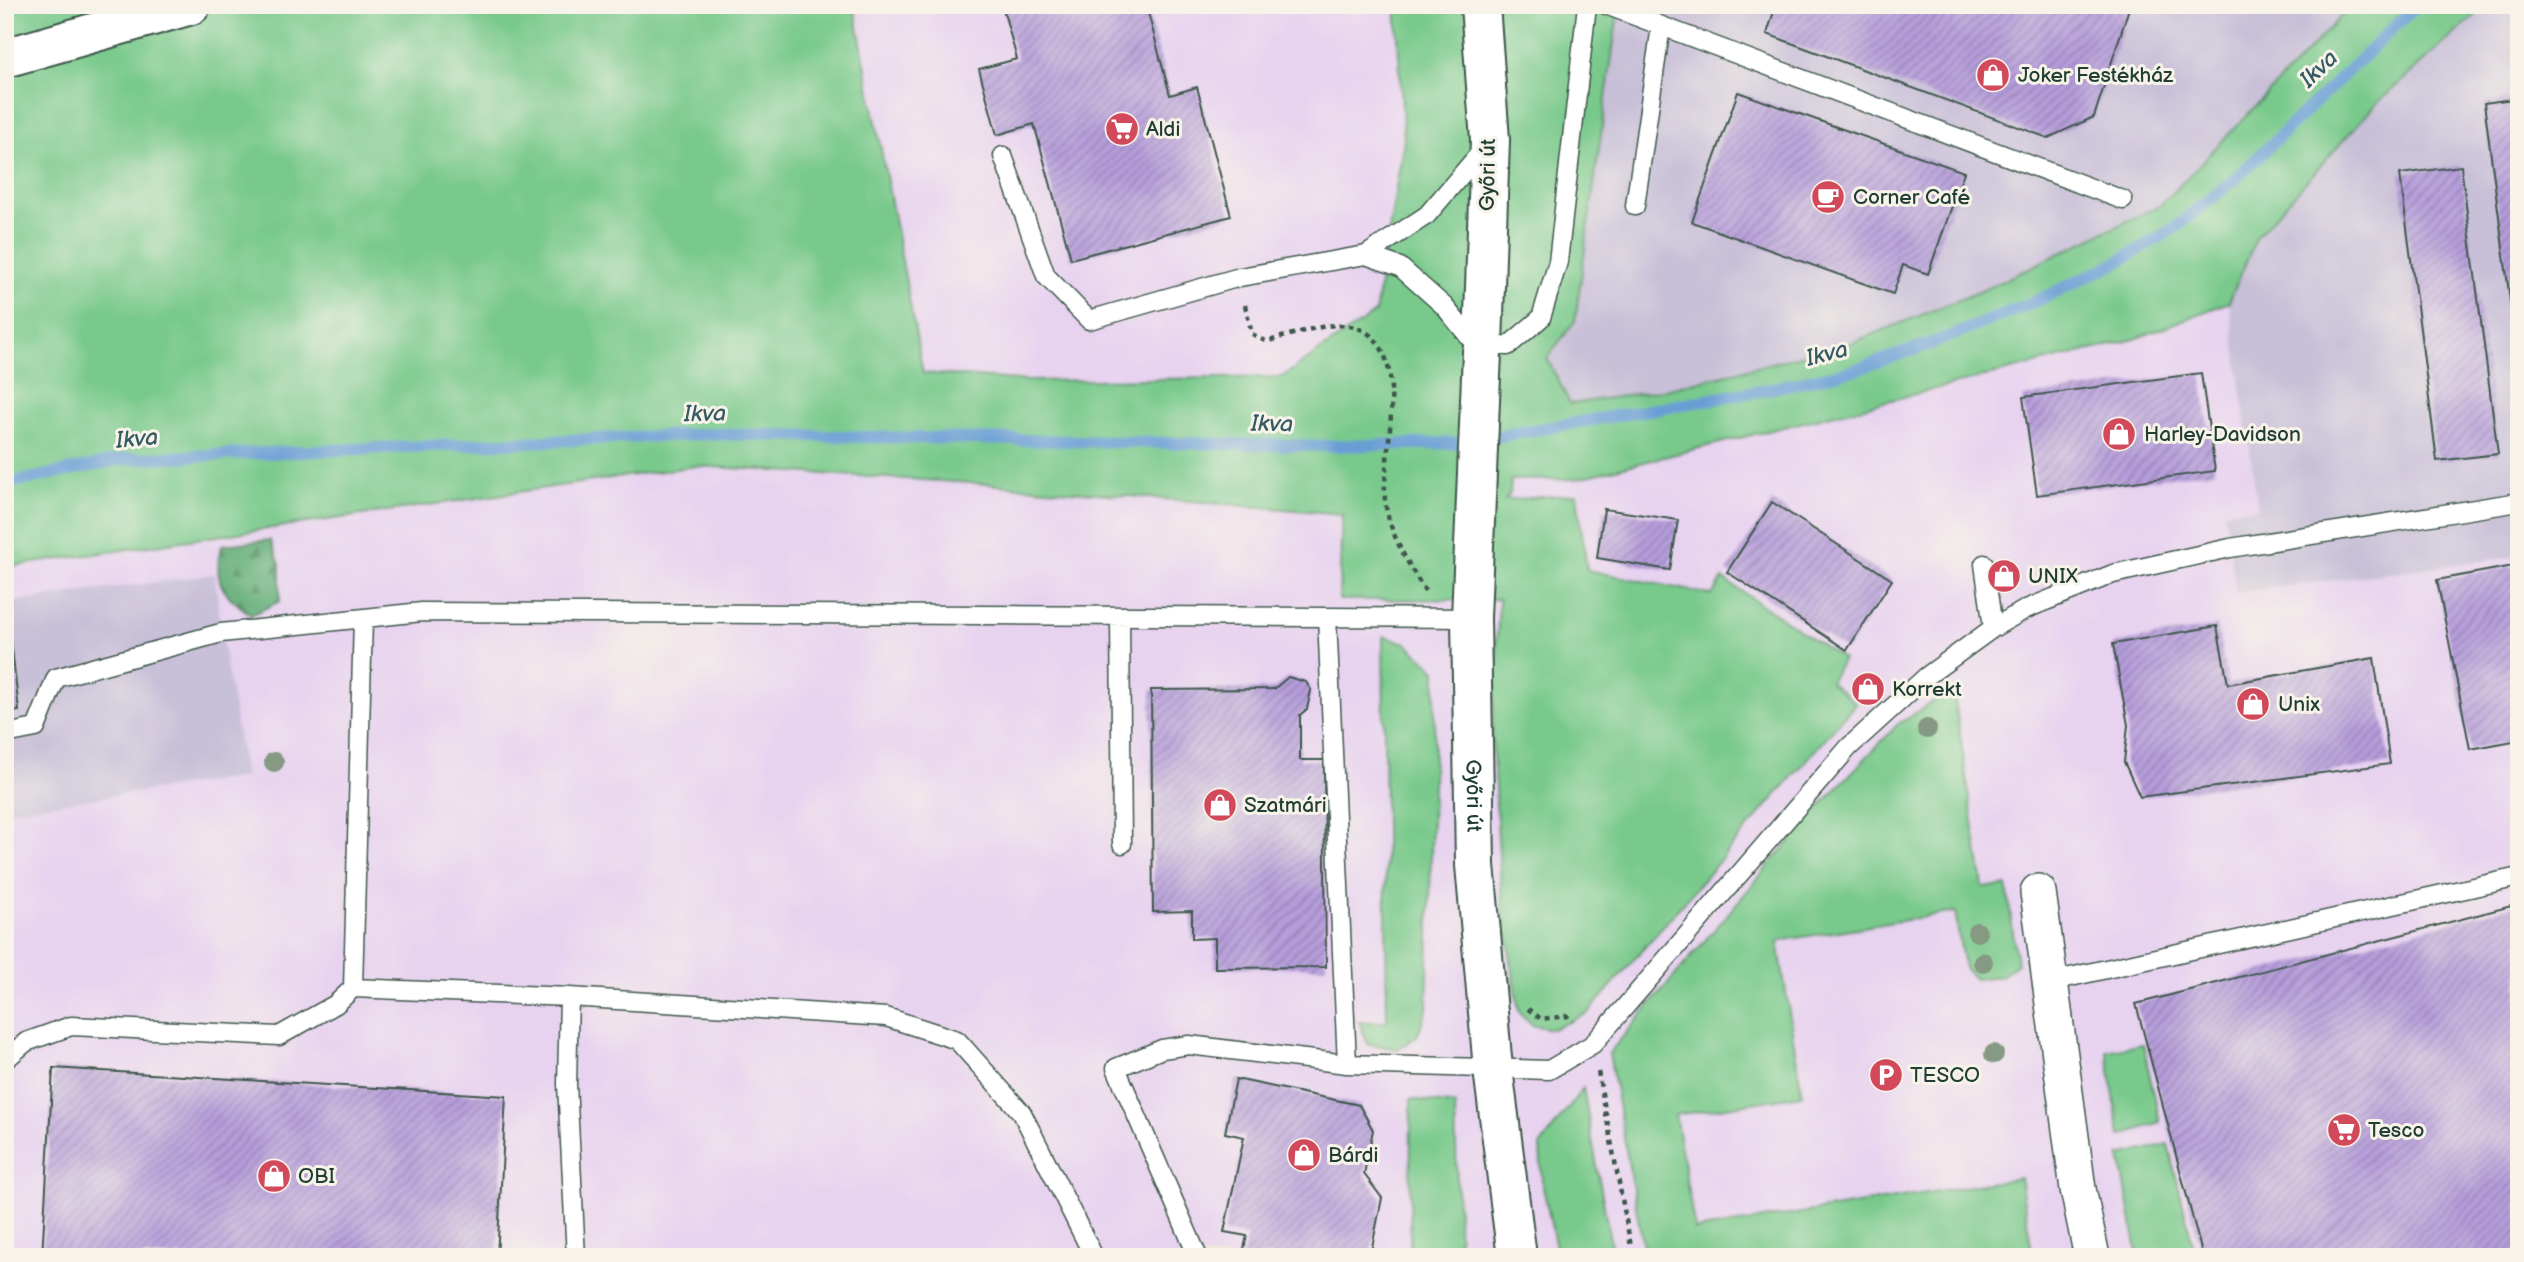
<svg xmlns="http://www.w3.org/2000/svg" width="2524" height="1262" viewBox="0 0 2524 1262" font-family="'Balsamiq Sans',sans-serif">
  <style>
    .built { fill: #e7d2f0 }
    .industrial { fill: #c8bfd8 }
    .green { fill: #78c98b; stroke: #4c8360; stroke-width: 2 }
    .forest { fill: url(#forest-firs); stroke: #407556; stroke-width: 2 }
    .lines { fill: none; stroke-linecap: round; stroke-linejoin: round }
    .stream { stroke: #699ed5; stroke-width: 12 }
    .building { fill: url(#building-hatch) }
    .service-casing { stroke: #3e564b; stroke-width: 21 }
    .minor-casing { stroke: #3e564b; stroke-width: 38 }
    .secondary-casing { stroke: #3e564b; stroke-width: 42 }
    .primary-casing { stroke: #3e564b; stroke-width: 42 }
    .path { stroke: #3e564b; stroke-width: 4.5; stroke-dasharray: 5 5; stroke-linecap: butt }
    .service { stroke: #fff; stroke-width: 18 }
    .minor { stroke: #fff; stroke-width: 35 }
    .secondary { stroke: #fff; stroke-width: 38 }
    .primary { stroke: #fff; stroke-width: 38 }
    .tree { fill: #869982 }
    .labels { text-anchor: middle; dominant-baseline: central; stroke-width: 6; stroke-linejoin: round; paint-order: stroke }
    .poi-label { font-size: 21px; fill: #1f3d34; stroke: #f7f3e8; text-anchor: start }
    .street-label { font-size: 21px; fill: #1f3d34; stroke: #f7f3e8 }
    .water-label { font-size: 23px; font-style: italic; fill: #355a64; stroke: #f7f3e8 }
  </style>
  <defs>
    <pattern id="forest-firs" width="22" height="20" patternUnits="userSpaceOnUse" patternTransform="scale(1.75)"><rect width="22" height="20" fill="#62ad77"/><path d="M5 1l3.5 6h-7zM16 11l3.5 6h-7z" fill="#508e62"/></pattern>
    <pattern id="building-hatch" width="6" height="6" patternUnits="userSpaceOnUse" patternTransform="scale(1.75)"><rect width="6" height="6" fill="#b69ddb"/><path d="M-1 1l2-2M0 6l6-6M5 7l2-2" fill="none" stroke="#9381b2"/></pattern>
  </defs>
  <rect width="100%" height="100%" fill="#f7f3e8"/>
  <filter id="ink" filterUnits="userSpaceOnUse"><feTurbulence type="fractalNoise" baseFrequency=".0143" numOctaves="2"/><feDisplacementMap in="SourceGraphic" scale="14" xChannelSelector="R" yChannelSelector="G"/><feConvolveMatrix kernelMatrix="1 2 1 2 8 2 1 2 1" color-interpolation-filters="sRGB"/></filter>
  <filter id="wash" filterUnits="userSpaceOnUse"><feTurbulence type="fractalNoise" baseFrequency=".00686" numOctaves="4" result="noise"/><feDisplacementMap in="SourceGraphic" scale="28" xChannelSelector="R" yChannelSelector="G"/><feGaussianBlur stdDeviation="1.57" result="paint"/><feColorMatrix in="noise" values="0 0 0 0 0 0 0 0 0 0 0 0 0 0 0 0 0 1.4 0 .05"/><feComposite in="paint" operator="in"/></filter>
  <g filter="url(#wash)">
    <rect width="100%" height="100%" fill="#ede7cc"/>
    <!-- built -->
    <path class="built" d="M854 5H1396L1404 140 1375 313 1282 377 1029 381 923 373Z
      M2229 302 2258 509 2224 511 2237 593 2519 556V1257H5V567L696 466 988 484 1342 514 1503 501 1510 480 1576 479 2135 339Z"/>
    <!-- industrial -->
    <path class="industrial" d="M1619 5H2352L2161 205 1981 291 1849 344 1663 390 1570 404 1547 358 1575 321Z
      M2487 5H2519V556L2236 593 2224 511 2258 508 2229 302 2257 236 2376 104Z
      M215 574 221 633 245 777 5 811V603Z"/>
    <!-- green -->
    <path class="green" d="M5 5H854L923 373 1029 381 1282 377 1375 313 1404 140 1396 5H1619L1575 321 1547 358 1570 404 1663 390 1849 344 1981 291 2161 205 2352 5H2487L2376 104 2257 236 2229 302 2135 339 1576 479 1511 480 1510 494 1505 500 1577 494 1587 570 1712 595 1723 579 1843 659 1830 682 1856 703 1587 1014 1552 1029 1532 1025 1519 1012 1502 903 1492 739 1499 599 1339 600 1342 514 988 484 696 466 5 567Z
      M1383 636 1406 643 1436 670 1427 1010 1417 1036 1398 1049 1368 1044 1359 1022H1387Z
      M1953 689 1983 887 2007 886 2017 964 2001 976 1975 979 1964 968 1955 912 1778 941 1802 1095 1675 1115 1695 1230 2020 1178 2033 1257H1645L1609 1053 1818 808 1898 724Z
      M2143 1044 2160 1122 2120 1136 2107 1051Z
      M1583 1088 1613 1257H1558L1542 1182 1540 1146Z
      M1411 1099 1455 1105 1459 1257H1410Z
      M2168 1144 2196 1257H2138L2120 1156Z"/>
    <!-- forest -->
    <path class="forest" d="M270 540 280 564V601L251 615C221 592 212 582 222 545Z"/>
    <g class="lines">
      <!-- stream -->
      <path class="stream" d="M5 484 124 459 711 434 1333 446 1459 443 1764 390 1854 370 1941 340 2036 301 2118 262 2176 227 2235 179 2417 5"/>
    </g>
    <g id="blocks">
      <!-- building -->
      <path class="building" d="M1002 5H1146L1170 95 1197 87 1231 216 1071 259 1034 124 997 135 979 69 1017 59Z
        M1776 5H2130L2094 117 2048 138 1767 34Z
        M1738 92 1964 172 1928 274 1903 265 1893 294 1692 222Z
        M2519 98V354H2517L2484 103Z
        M2461 166 2498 454 2437 461 2400 174Z
        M2201 373 2215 471 2037 495 2023 397Z
        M1772 502 1892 580 1847 650 1727 572Z
        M1604 509 1678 520 1670 570 1597 558Z
        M2519 565V740L2470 749 2437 580Z
        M2217 626 2228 684 2374 658 2390 764 2140 797 2124 762 2128 725 2113 644Z
        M5 631H10L19 711 5 713Z
        M1288 677 1306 682 1311 690 1307 709 1300 715V760H1324L1326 967 1215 968V938L1192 939V911L1153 912 1151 690 1274 689Z
        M2519 904V1257H2203L2136 1004Z
        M53 1068 506 1096 497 1257H42Z
        M1236 1079 1359 1105 1373 1130 1364 1174 1382 1198 1370 1257H1242L1247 1236 1224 1232 1244 1137 1225 1133Z"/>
    </g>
  </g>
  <g filter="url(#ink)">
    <use href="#blocks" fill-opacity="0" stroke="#3e564b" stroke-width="2"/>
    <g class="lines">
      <!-- service casing -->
      <g class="service-casing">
        <path id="service" d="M1606 5 2123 200
          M1003 156 1046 276 1089 320 1240 277 1366 255 1427 215 1486 146
          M1635 206 1661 26
          M1366 255 1400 267 1444 306 1479 349
          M1483 345 1508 346 1541 318 1558 262 1587 5
          M1984 564 1993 628
          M1120 617 1122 844
          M1327 617 1471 618
          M5 734 36 728 56 678 221 633 422 612 1327 617 1347 1064
          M2048 982 2519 877
          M353 988 363 619
          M569 997 567 1084 576 1257
          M5 1060 26 1042 71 1026 279 1036 336 1004 353 988 569 997 886 1017 957 1040 1022 1113 1094 1257
          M1198 1257 1116 1068 1162 1049 1189 1045 1347 1064 1549 1070 1593 1044 1849 747 1927 676 1993 628 2026 609 2113 574 2230 548 2519 502"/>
      </g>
      <!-- minor casing -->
      <g class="minor-casing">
        <path id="minor" d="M2038 892 2078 1189 2092 1257"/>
      </g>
      <!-- secondary casing -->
      <g class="secondary-casing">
        <g id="secondary">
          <path d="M1480 5 1490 140 1483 345"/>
          <path id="s1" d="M1482 352 1471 618 1475 865 1493 1069 1517 1257"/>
        </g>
      </g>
      <!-- primary casing -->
      <g class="primary-casing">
        <path id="primary" d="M5 58 191 5"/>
      </g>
      <!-- path -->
      <path class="path" d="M1245 305 1252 334C1256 336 1262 340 1266 341 1271 341 1278 338 1282 337 1306 331 1336 319 1360 329 1413 351 1382 455 1385 499 1388 532 1408 563 1425 591
        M1528 1009 1541 1019 1567 1016 1572 1022
        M1598 1072 1633 1257"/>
      <!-- service -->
      <use href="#service" class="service"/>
      <!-- minor -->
      <use href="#minor" class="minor"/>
      <!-- secondary -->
      <use href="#secondary" class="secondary"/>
      <!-- primary -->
      <use href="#primary" class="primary"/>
    </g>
    <!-- trees -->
    <g class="tree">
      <circle cx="1927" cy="729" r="10"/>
      <circle cx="274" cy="762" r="10"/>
      <circle cx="1977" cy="932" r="10"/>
      <circle cx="1983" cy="962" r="10"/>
      <circle cx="1994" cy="1054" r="10"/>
    </g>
  </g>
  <!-- icons -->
  <defs>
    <g id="shop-disc" transform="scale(1.75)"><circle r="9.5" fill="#d1495b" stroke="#f7f3e8"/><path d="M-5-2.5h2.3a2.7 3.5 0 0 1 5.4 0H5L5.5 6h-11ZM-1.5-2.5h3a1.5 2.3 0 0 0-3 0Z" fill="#fff"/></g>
    <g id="supermarket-disc" transform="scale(1.75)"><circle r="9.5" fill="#d1495b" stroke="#f7f3e8"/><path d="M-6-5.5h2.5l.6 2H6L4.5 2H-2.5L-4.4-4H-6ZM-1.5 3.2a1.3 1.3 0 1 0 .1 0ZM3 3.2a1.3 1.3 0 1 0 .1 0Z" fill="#fff"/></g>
    <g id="cafe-disc" transform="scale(1.75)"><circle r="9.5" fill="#d1495b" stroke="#f7f3e8"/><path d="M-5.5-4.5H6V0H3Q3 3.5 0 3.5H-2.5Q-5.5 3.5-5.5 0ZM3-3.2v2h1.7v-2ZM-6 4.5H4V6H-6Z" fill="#fff"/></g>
    <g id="parking-disc" transform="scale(1.75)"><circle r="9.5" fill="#d1495b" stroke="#f7f3e8"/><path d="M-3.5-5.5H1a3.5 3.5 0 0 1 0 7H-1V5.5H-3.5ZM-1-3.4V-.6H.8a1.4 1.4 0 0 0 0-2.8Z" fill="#fff"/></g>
  </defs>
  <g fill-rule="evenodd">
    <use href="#shop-disc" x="1993" y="75"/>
    <use href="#supermarket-disc" x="1122" y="129"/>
    <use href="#cafe-disc" x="1828" y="197"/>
    <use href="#shop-disc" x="2119" y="434"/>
    <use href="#shop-disc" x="2004" y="576"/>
    <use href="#shop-disc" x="1868" y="689"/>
    <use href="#shop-disc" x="2253" y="704"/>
    <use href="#shop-disc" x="1220" y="805"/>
    <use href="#parking-disc" x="1886" y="1075"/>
    <use href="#supermarket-disc" x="2344" y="1130"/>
    <use href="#shop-disc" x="1304" y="1155"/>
    <use href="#shop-disc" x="274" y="1176"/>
  </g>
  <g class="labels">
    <!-- poi labels -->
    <g class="poi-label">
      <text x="2018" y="75">Joker Festékház</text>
      <text x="1146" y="129">Aldi</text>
      <text x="1853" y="197">Corner Café</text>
      <text x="2144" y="434">Harley-Davidson</text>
      <text x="2028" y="576">UNIX</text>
      <text x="1892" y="689">Korrekt</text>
      <text x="2278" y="704">Unix</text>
      <text x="1244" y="805">Szatmári</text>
      <text x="1910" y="1075">TESCO</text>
      <text x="2368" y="1130">Tesco</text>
      <text x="1328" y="1155">Bárdi</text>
      <text x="298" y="1176">OBI</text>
    </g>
    <!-- street labels -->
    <g class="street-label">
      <text transform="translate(1488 175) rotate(-89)">Győri út</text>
      <text stroke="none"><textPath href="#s1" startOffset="444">Győri út</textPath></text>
    </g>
    <!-- water labels -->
    <g class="water-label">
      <text transform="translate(2319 69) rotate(-44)">Ikva</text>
      <text transform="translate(1827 354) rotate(-14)">Ikva</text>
      <text transform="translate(705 414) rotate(-1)">Ikva</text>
      <text transform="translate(1272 424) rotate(1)">Ikva</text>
      <text transform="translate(137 439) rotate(-5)">Ikva</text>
    </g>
  </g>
  <!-- margin -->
  <rect width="2524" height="1262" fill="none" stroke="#f7f3e8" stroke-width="28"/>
</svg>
